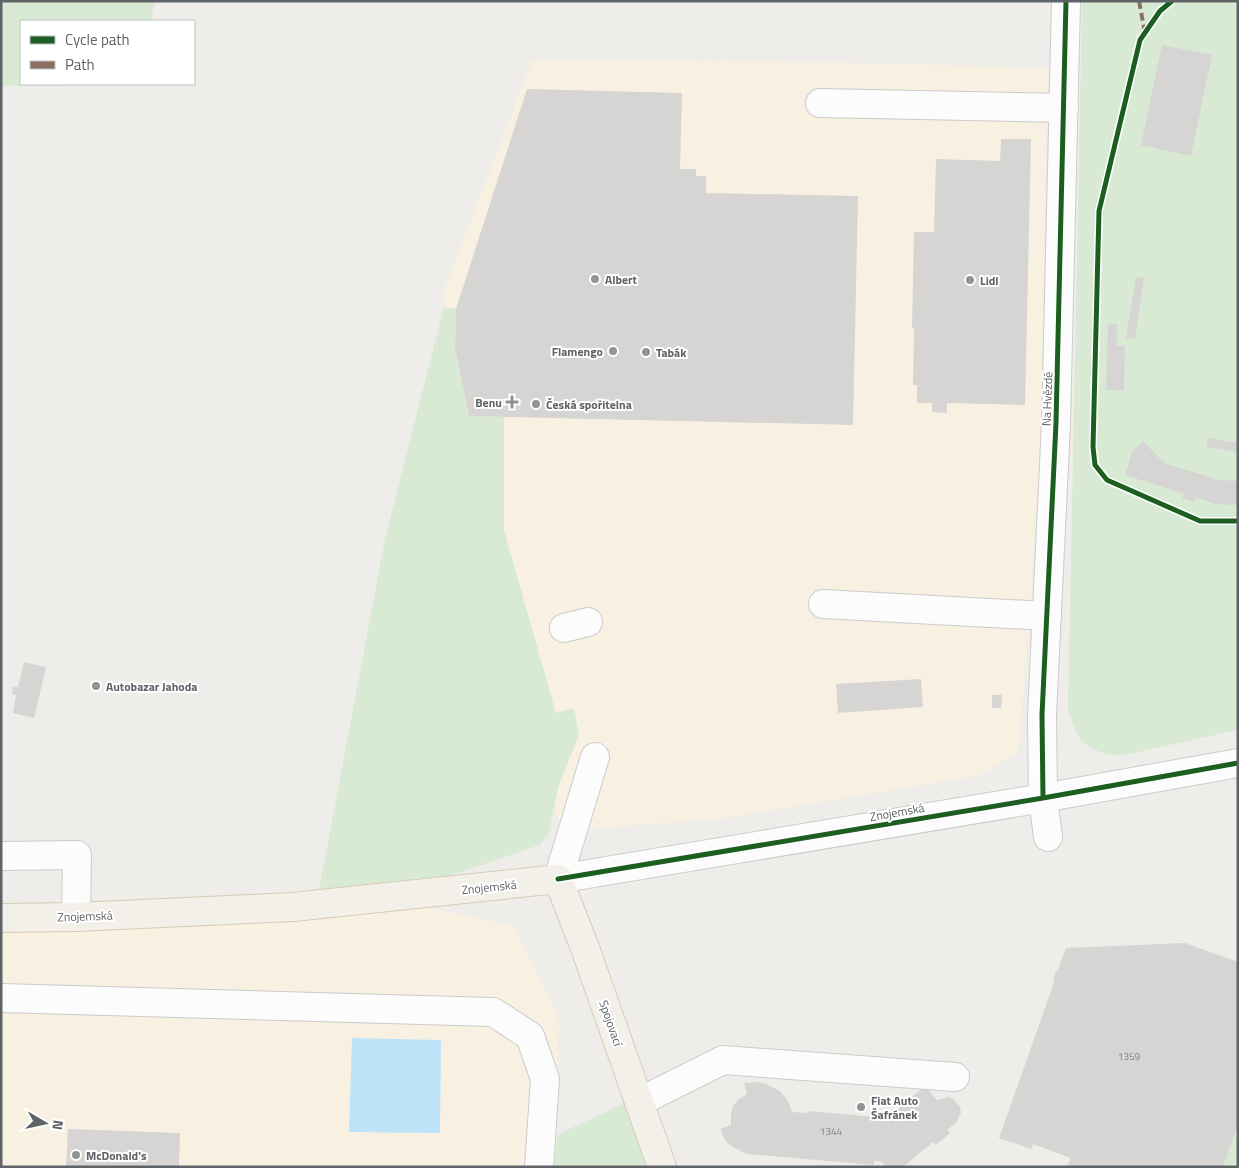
<svg xmlns="http://www.w3.org/2000/svg" width="1239" height="1168" viewBox="0 0 1239 1168" font-family="'Titillium Web',sans-serif">
  <style>
    .commercial { fill: #f8f1e2 }
    .green { fill: #d8ead4 }
    .water { fill: #bde3f8 }
    .building { fill: #d6d5d3 }
    .lines { fill: none; stroke-linecap: round; stroke-linejoin: round }
    .minor-casing { stroke: #cbcbcb; stroke-width: 30 }
    .major-casing { stroke: #d7cbb6; stroke-width: 30 }
    .minor { stroke: #fdfcfc; stroke-width: 28 }
    .major { stroke: #f3f0e9; stroke-width: 28 }
    .quiet { stroke: #8d6e63; stroke-width: 4; stroke-dasharray: 8 4; stroke-linecap: butt }
    .cycleway-casing { stroke: #fff; stroke-width: 8 }
    .cycleway { stroke: #1b5e20; stroke-width: 5 }
    .poi-dot { fill: #919394; stroke: #fff; stroke-width: 2 }
    .labels { text-anchor: middle; dominant-baseline: central; stroke-width: 4; stroke-linejoin: round; paint-order: stroke }
    .number-label { font-size: 10px; fill: #7d8183 }
    .poi-label { font-size: 12px; font-weight: bold; fill: #5e6367; stroke: #fff; text-anchor: start }
    .street-label { font-size: 12px; fill: #5e6367; stroke: #fff }
  </style>
  <rect width="100%" height="100%" fill="#efede9"/>
  <!-- commercial -->
  <path class="commercial" d="M532 61 822 62 1049 68 1046 127 1041 436 1029 628 1018 752 981 775 720 819 562 830 462 504 443 293Z
    M384 898 514 926 559 1019 557 1135 554 1167H1V916Z"/>
  <!-- green -->
  <path class="green" d="M1 1H155L151 21H21V84H107L102 85 1 86Z
    M1082 1H1238V730L1120 756C1085 751 1078 743 1068 710Z
    M444 307 456 309 455 348 469 416 504 417V530L556 713 574 708 579 735 558 788 549 833 540 845 384 898 316 906 385 539Z
    M624 1103 647 1167H554L557 1135Z
    M1238 1124V1167H1223Z"/>
  <!-- water -->
  <path class="water" d="M352 1038 441 1040 440 1133 349 1132Z"/>
  <!-- building -->
  <path class="building" d="M1162 45 1212 55 1191 156 1141 145Z
    M527 89 682 93 680 169H696V176H706V193L858 196 853 425 469 416 455 348 456 309Z
    M1001 139H1031L1025 405 947 403V413L932 412V403H917V385H913L914 328H912L914 232H934L936 159 1000 161Z
    M1136 277 1144 278 1135 339 1126 338Z
    M1108 324H1117V346H1125L1124 391 1106 390Z
    M1208 438 1238 443V452L1206 447Z
    M1143 441 1164 463 1219 480 1238 481V505L1215 504 1195 497 1194 502 1182 498 1184 494 1125 475 1132 452Z
    M24 662 46 667 34 718 13 713 16 695 12 694 13 686 18 687Z
    M921 679 923 707 838 713 836 684Z
    M992 695H1002L1001 708H992Z
    M1185 943 1238 962V1124L1223 1167H1067L1071 1158 1033 1144 1031 1149 999 1138 1055 980 1053 979 1056 971 1057 972 1066 948Z
    M755 1082 764 1083 780 1091 788 1101 792 1112 809 1113V1111L887 1118 925 1086 937 1100 948 1097 953 1099 960 1107 961 1113 956 1123 947 1130 950 1133 936 1145 933 1142 903 1167 885 1166 882 1162 874 1161V1165L748 1154 742 1152 730 1145 725 1140 720 1129 731 1125V1113L733 1106 739 1099 747 1094 744 1083Z
    M68 1129 180 1133 179 1167H66Z"/>
  <g class="lines">
    <!-- minor casing -->
    <g class="minor-casing">
      <path id="minor" d="M820 103 1064 108
        M823 604 1047 616
        M564 628 588 622
        M595 757 558 879 1043 798 1238 763
        M1048 837 1043 798 1042 715 1056 423 1066 1
        M1 856 77 855 76 917
        M1 998 493 1012 530 1036 545 1079 539 1167
        M639 1102 723 1060 955 1077"/>
    </g>
    <!-- major casing -->
    <g class="major-casing">
      <path id="major" d="M1 918 76 917 293 907 558 879 585 948 662 1167"/>
    </g>
    <!-- minor -->
    <use href="#minor" class="minor"/>
    <!-- major -->
    <use href="#major" class="major"/>
    <!-- quiet -->
    <path class="quiet" d="M1139 1 1145 33"/>
    <!-- cycleway casing -->
    <g class="cycleway-casing">
      <path id="cycleway" d="M1172 1 1160 11 1140 40 1099 211 1093 447 1095 465 1107 480 1200 521H1238
        M1043 798 1042 715 1056 423 1066 1
        M558 879 1043 798 1238 763"/>
    </g>
    <!-- cycleway -->
    <use href="#cycleway" class="cycleway"/>
  </g>
  <!-- markers -->
  <g class="poi-dot">
    <circle cx="595" cy="279" r="5"/>
    <circle cx="970" cy="280" r="5"/>
    <circle cx="613" cy="351" r="5"/>
    <circle cx="646" cy="352" r="5"/>
    <path d="M509.5 394.5h5v5h5v5h-5v5h-5v-5h-5v-5h5z"/>
    <circle cx="536" cy="404" r="5"/>
    <circle cx="96" cy="686" r="5"/>
    <circle cx="861" cy="1107" r="5"/>
    <circle cx="76" cy="1155" r="5"/>
  </g>
  <g class="labels">
    <!-- number labels -->
    <g class="number-label">
      <text x="1129" y="1056">1359</text>
      <text x="831" y="1131">1344</text>
    </g>
    <!-- poi labels -->
    <g class="poi-label">
      <text x="605" y="279">Albert</text>
      <text x="980" y="280">Lidl</text>
      <text x="603" y="351" text-anchor="end">Flamengo</text>
      <text x="656" y="352">Tabák</text>
      <text x="502" y="402" text-anchor="end">Benu</text>
      <text x="546" y="404">Česká spořitelna</text>
      <text x="106" y="686">Autobazar Jahoda</text>
      <text x="871" y="1100">Fiat Auto<tspan x="871" dy="14">Šafránek</tspan></text>
      <text x="86" y="1155">McDonald's</text>
    </g>
    <!-- street labels -->
    <g class="street-label">
      <text transform="translate(1047 399) rotate(-88)">Na Hvězdě</text>
      <text transform="translate(897 812) rotate(-10)">Znojemská</text>
      <text transform="translate(489 887) rotate(-6)">Znojemská</text>
      <text transform="translate(85 916) rotate(-2)">Znojemská</text>
      <text transform="translate(611 1023) rotate(71)">Spojovací</text>
    </g>
  </g>
  <!-- border -->
  <rect width="1239" height="1168" fill="none" stroke="#5e6367" stroke-width="5"/>
  <!-- legend -->
  <rect x="20" y="20" width="175" height="65" fill="#ffffff" stroke="#bfc1c2"/>
  <rect x="30" y="36" width="25" height="8" fill="#1b5e20" stroke="#bfc1c2"/>
  <text x="65" y="45" font-size="15" fill="#5e6367">Cycle path</text>
  <rect x="30" y="61" width="25" height="8" fill="#8d6e63" stroke="#bfc1c2"/>
  <text x="65" y="70" font-size="15" fill="#5e6367">Path</text>
  <!-- north arrow -->
  <g transform="translate(45 1123) rotate(99)" stroke="#ffffff" stroke-width="4" paint-order="stroke">
  <path d="M0-4L9 19L0 12L-9 19Z" fill="#5e6367"/>
  <text y="-8" font-size="14" font-weight="bold" text-anchor="middle" fill="#5e6367">N</text>
  </g>
</svg>
